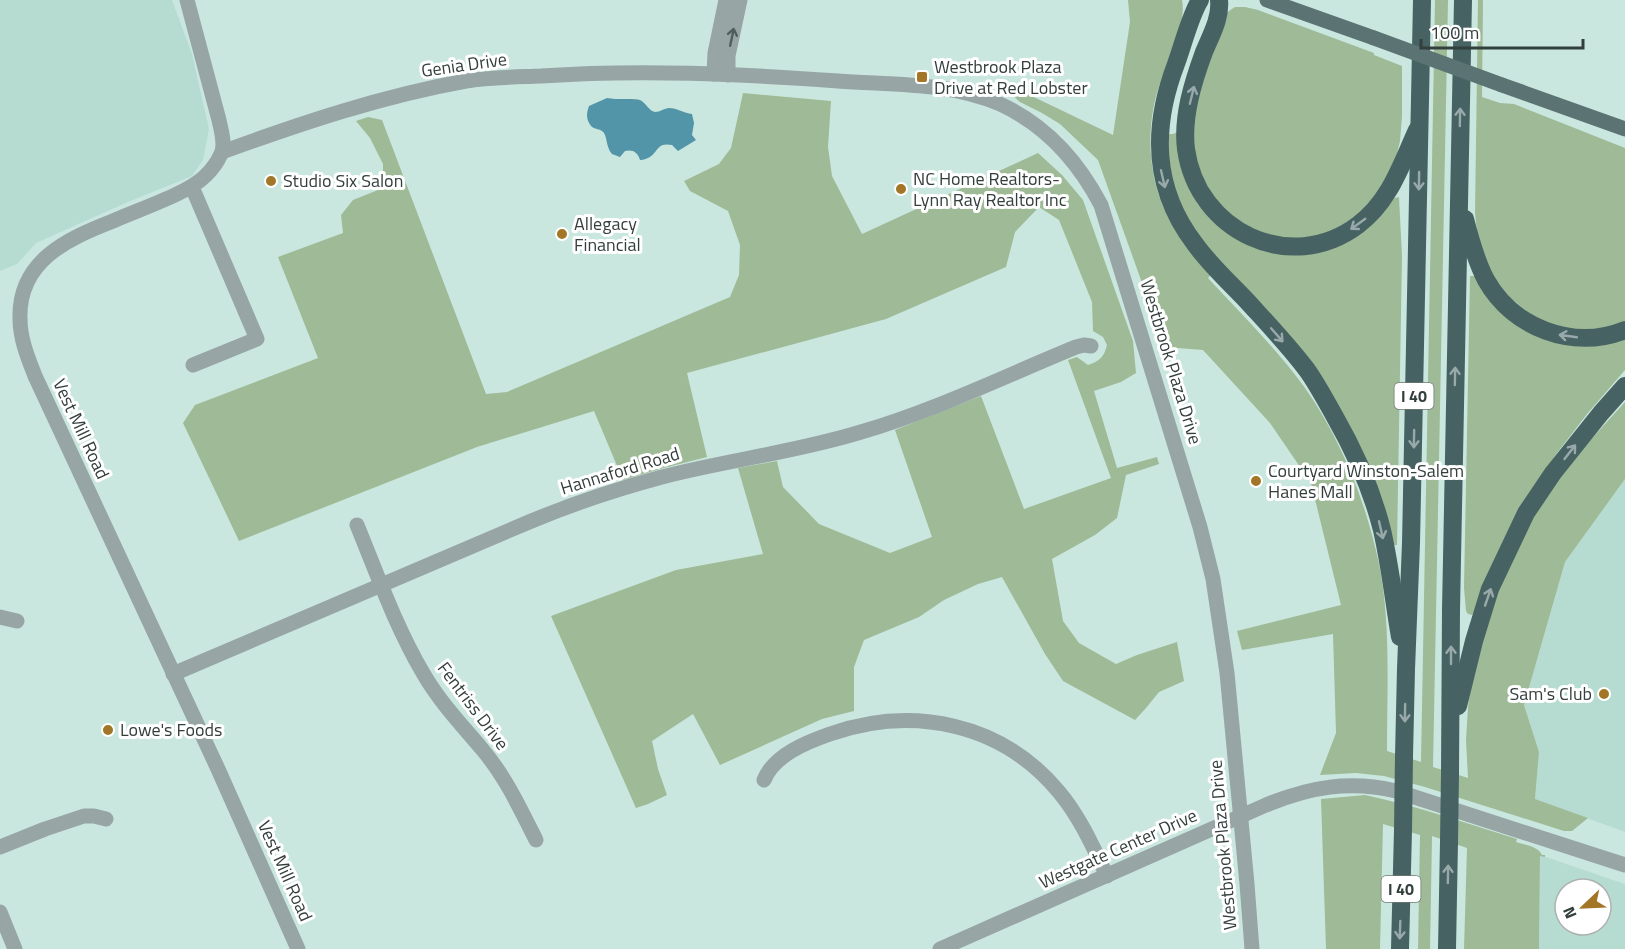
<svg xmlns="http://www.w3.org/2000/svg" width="1625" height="949" viewBox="0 0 1625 949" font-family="'Titillium Web',sans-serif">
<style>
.built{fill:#b6dcd2;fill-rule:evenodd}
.green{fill:#9fba96}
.water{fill:#5295a8}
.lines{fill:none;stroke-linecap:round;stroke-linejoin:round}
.minor{stroke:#98a5a5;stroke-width:15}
.major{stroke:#5c7374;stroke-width:15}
.highway{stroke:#466263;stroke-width:18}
.major-bridge{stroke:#5c7374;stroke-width:15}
.highway-bridge{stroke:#466263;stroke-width:18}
.oneway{stroke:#515e5c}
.oneway2{stroke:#99a9a9}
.poi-dot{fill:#a27527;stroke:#fff;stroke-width:2}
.labels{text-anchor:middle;stroke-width:6;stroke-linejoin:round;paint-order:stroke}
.shield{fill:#fff;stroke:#707976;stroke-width:1.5}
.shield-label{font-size:16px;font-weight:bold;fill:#333f3c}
.street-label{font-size:18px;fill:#333f3c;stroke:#fff}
.poi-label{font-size:18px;fill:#333f3c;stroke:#fff;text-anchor:start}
</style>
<rect width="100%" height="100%" fill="#c9e7df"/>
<g class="built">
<polygon points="0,0 172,0 192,54 209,129 203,160 192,176 128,202 36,243 17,264 0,271"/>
<polygon points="1625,479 1625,832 1535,799 1539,752 1524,705 1565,562"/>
<path d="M1540 855 1625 884V949H1539ZM1565 889H1601V925H1565Z"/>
</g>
<g class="green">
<path d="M1128 0H1182C1186 20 1174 42 1168 61 1163 75 1157 90 1154 105 1146 144 1151 189 1172 224 1183 243 1197 259 1211 275L1208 278C1241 314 1276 348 1305 388 1341 439 1366 502 1379 564 1391 623 1387 690 1387 751L1421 762 1435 0H1448L1433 767 1468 778 1466 740 1468 707 1472 678 1483 628 1519 540 1555 483 1585 446 1625 402V479L1565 562 1524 705 1539 752 1535 799 1588 818 1572 831H1564L1425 787 1384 776 1356 773 1320 775 1336 733 1333 634 1242 650 1237 631 1341 605 1311 483 1270 423 1203 350 1165 347 1098 160 1060 124 1042 113 1020 102 1010 93 1015 88 1113 135 1130 22Z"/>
<polygon points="1478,0 1483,0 1482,97 1500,103 1514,104 1625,148 1625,324 1584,332 1541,323 1497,287 1478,242 1475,213"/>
<polygon points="1235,7 1245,7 1258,10 1374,53 1374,55 1402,66 1402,116 1400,141 1394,166 1385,187 1360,215 1320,237 1275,239 1226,216 1194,163 1192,118 1223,17 1229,11"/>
<path d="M743 93 831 101 828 147 832 176 862 234 1038 153 1062 175 1083 200 1133 341 1136 373 1121 382 1094 391 1117 468 1157 457 1159 464 1126 475 1117 518 1095 535 1052 559 1063 621 1079 643 1116 664 1137 655 1177 642 1184 681 1159 692 1146 708 1135 720 1063 681 1045 654 1002 577 978 584 944 600 919 617 864 640 854 667V711L822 719 720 765 693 714 652 741 658 769 667 795 648 804 636 808 551 616 676 570 763 554 738 468 777 461 783 487 819 524 890 553 932 537 895 430 981 396 1024 509 1111 478 1068 360 1077 357 1088 365C1100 361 1104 357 1107 345L1103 337 1093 331 1092 302 1059 220 1039 207 1015 232 1006 267 886 319 687 373 707 457 660 469 623 480 594 411 477 447 239 541 183 423 195 405 318 358 278 257 343 233 341 215 353 200 383 188V164L370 138 356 121 368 117 382 120 486 394 507 392 730 297 739 275 740 245 728 211 690 191 684 181 719 164 731 148Z"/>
<polygon points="1177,132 1179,158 1185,180 1198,204 1213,219 1309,251 1394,198 1399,197 1402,256 1397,545 1390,545 1368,468 1190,225 1169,179 1169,134 1173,134"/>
<polygon points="1470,276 1477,276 1520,325 1625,335 1625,370 1587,414 1557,453 1533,488 1475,612 1472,615 1468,614 1466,611 1464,588"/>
<path d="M1365 795C1417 806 1466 823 1517 839L1516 842C1525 845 1538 846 1542 855H1545V857L1540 856 1539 949H1464L1467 848 1432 836 1430 949H1418L1420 835 1383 824 1380 949H1326L1321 799Z"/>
</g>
<path class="water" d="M607 98C616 100 635 98 640 100 646 103 649 111 655 112 660 112 665 108 669 108 677 108 684 113 692 114L694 123 692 135 696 140 678 151 672 145C653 141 660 158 640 160 638 152 632 149 625 151L620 157 612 154C605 146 608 135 602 131 599 129 595 129 592 127 586 120 586 114 589 106Z"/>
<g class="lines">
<g class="minor">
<path d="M187 0 219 120C221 130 225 142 222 152 222 153 218 159 218 160 208 177 194 186 177 194 156 204 134 212 113 221 67 239 18 261 20 319 20 339 28 358 35 376L218 769 298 949"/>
<polyline points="714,74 715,53 726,0"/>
<polyline points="728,75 728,56 740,0"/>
<path d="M222 152C302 123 382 96 466 81 490 77 517 77 541 76 640 69 739 74 838 81 892 85 950 82 1000 104 1046 125 1078 161 1101 205L1200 527 1213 579 1227 673 1247 884 1252 949"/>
<polyline points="192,187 257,339 193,365"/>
<path d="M357 525C377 574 396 627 423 673 439 701 461 724 482 749 505 776 520 808 536 840"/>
<polyline points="0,617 17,621"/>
<path d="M173 674 529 522C572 504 617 489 662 477 728 460 796 452 861 432 936 410 1005 376 1076 347L1084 345 1091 346"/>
<path d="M764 780C774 755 807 742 830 734 913 705 1002 723 1059 792 1080 817 1093 847 1107 876"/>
<polyline points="0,847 45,829 84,816 94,816 106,819"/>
<polyline points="0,912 15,949"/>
<path d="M940 949 1266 805C1310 787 1349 780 1396 791L1625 865"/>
</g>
<g class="major">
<polyline points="1267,0 1374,38"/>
<polyline points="1502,85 1625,129"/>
</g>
<g class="highway">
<path d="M1200 0C1190 16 1183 45 1176 64 1152 127 1152 188 1195 244 1210 265 1230 283 1247 301 1267 323 1289 346 1307 370 1317 384 1326 401 1335 417 1355 452 1372 490 1382 530 1390 565 1394 602 1400 637"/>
<path d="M1219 0C1221 18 1211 35 1204 52 1193 82 1182 117 1186 149 1197 231 1290 276 1358 225 1390 201 1401 165 1417 130"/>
<path d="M1465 219C1470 239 1476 261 1486 280 1513 328 1573 351 1625 330"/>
<polyline points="1458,706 1474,641 1490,589 1526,513 1553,473 1601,413 1625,386"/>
<polyline points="1404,756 1406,669 1411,543 1422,0"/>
<polyline points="1450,773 1451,610 1463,0"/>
<polyline points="1400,949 1403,830"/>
<polyline points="1447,949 1449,842"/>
</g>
<polyline class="major-bridge" points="1374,38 1502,85"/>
<g class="highway-bridge">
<polyline points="1403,830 1404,756"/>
<polyline points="1449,842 1450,773"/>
</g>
</g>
<defs><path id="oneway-shaft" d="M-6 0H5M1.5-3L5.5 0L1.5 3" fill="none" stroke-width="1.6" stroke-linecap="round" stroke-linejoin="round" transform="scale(1.5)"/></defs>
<use class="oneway" href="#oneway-shaft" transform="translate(732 37) rotate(-78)"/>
<g class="oneway2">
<use href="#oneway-shaft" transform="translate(1192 95) rotate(-76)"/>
<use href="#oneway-shaft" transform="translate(1460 117) rotate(-89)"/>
<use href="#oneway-shaft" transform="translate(1163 179) rotate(77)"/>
<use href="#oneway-shaft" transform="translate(1419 181) rotate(91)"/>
<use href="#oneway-shaft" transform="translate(1358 224) rotate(144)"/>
<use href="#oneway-shaft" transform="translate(1277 335) rotate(49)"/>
<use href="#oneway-shaft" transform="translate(1568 336) rotate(-172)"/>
<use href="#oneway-shaft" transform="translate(1455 376) rotate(-89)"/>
<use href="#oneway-shaft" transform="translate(1414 439) rotate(91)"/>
<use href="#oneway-shaft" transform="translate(1570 452) rotate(-52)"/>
<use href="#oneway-shaft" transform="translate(1381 530) rotate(77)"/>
<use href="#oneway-shaft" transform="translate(1488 597) rotate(-71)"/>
<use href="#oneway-shaft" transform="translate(1451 655) rotate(-90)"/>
<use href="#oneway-shaft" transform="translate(1405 713) rotate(91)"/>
<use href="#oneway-shaft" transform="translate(1448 874) rotate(-89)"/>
<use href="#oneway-shaft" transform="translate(1400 930) rotate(92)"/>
</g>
<g class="poi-dot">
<rect x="916" y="71" width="12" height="12" rx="3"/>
<circle cx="271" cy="181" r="6"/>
<circle cx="901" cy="189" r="6"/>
<circle cx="562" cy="234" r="6"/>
<circle cx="1256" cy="481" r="6"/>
<circle cx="1604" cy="694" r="6"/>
<circle cx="108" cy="730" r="6"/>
</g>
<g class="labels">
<g class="shield">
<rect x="1394.5" y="383" width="39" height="26" rx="4.5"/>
<rect x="1381.5" y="876" width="39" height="26" rx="4.5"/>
</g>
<g class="shield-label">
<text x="1414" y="402">I 40</text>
<text x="1401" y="895">I 40</text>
</g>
<g class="street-label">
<text transform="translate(464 65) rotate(-8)" y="6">Genia Drive</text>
<text transform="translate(1171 362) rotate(73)" y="6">Westbrook Plaza Drive</text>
<text transform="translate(81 429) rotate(65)" y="6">Vest Mill Road</text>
<text transform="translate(620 471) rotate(-17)" y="6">Hannaford Road</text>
<text transform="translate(473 706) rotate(53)" y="6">Fentriss Drive</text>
<text transform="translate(1223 845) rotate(-95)" y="6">Westbrook Plaza Drive</text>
<text transform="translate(1118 849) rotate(-24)" y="6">Westgate Center Drive</text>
<text transform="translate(285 871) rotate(66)" y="6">Vest Mill Road</text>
</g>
<g class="poi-label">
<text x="934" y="73">Westbrook Plaza<tspan x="934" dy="21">Drive at Red Lobster</tspan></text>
<text x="913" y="185">NC Home Realtors-<tspan x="913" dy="21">Lynn Ray Realtor Inc</tspan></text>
<text x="283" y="187">Studio Six Salon</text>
<text x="574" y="230">Allegacy<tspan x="574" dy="21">Financial</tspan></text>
<text x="1268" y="477">Courtyard Winston-Salem<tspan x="1268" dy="21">Hanes Mall</tspan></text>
<text x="1592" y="700" text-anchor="end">Sam's Club</text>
<text x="120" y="736">Lowe's Foods</text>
</g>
</g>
<g transform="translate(1583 907) rotate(247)"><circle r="28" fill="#ffffff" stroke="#adb2b1" stroke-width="1.5"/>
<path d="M0-4.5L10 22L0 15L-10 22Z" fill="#a27527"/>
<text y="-9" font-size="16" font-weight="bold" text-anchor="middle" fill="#333f3c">N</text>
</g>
<path d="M1421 39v9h162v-9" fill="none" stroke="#333f3c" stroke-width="3"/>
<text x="1430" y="39" font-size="18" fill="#333f3c" stroke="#ffffff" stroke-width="4.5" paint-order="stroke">100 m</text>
</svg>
